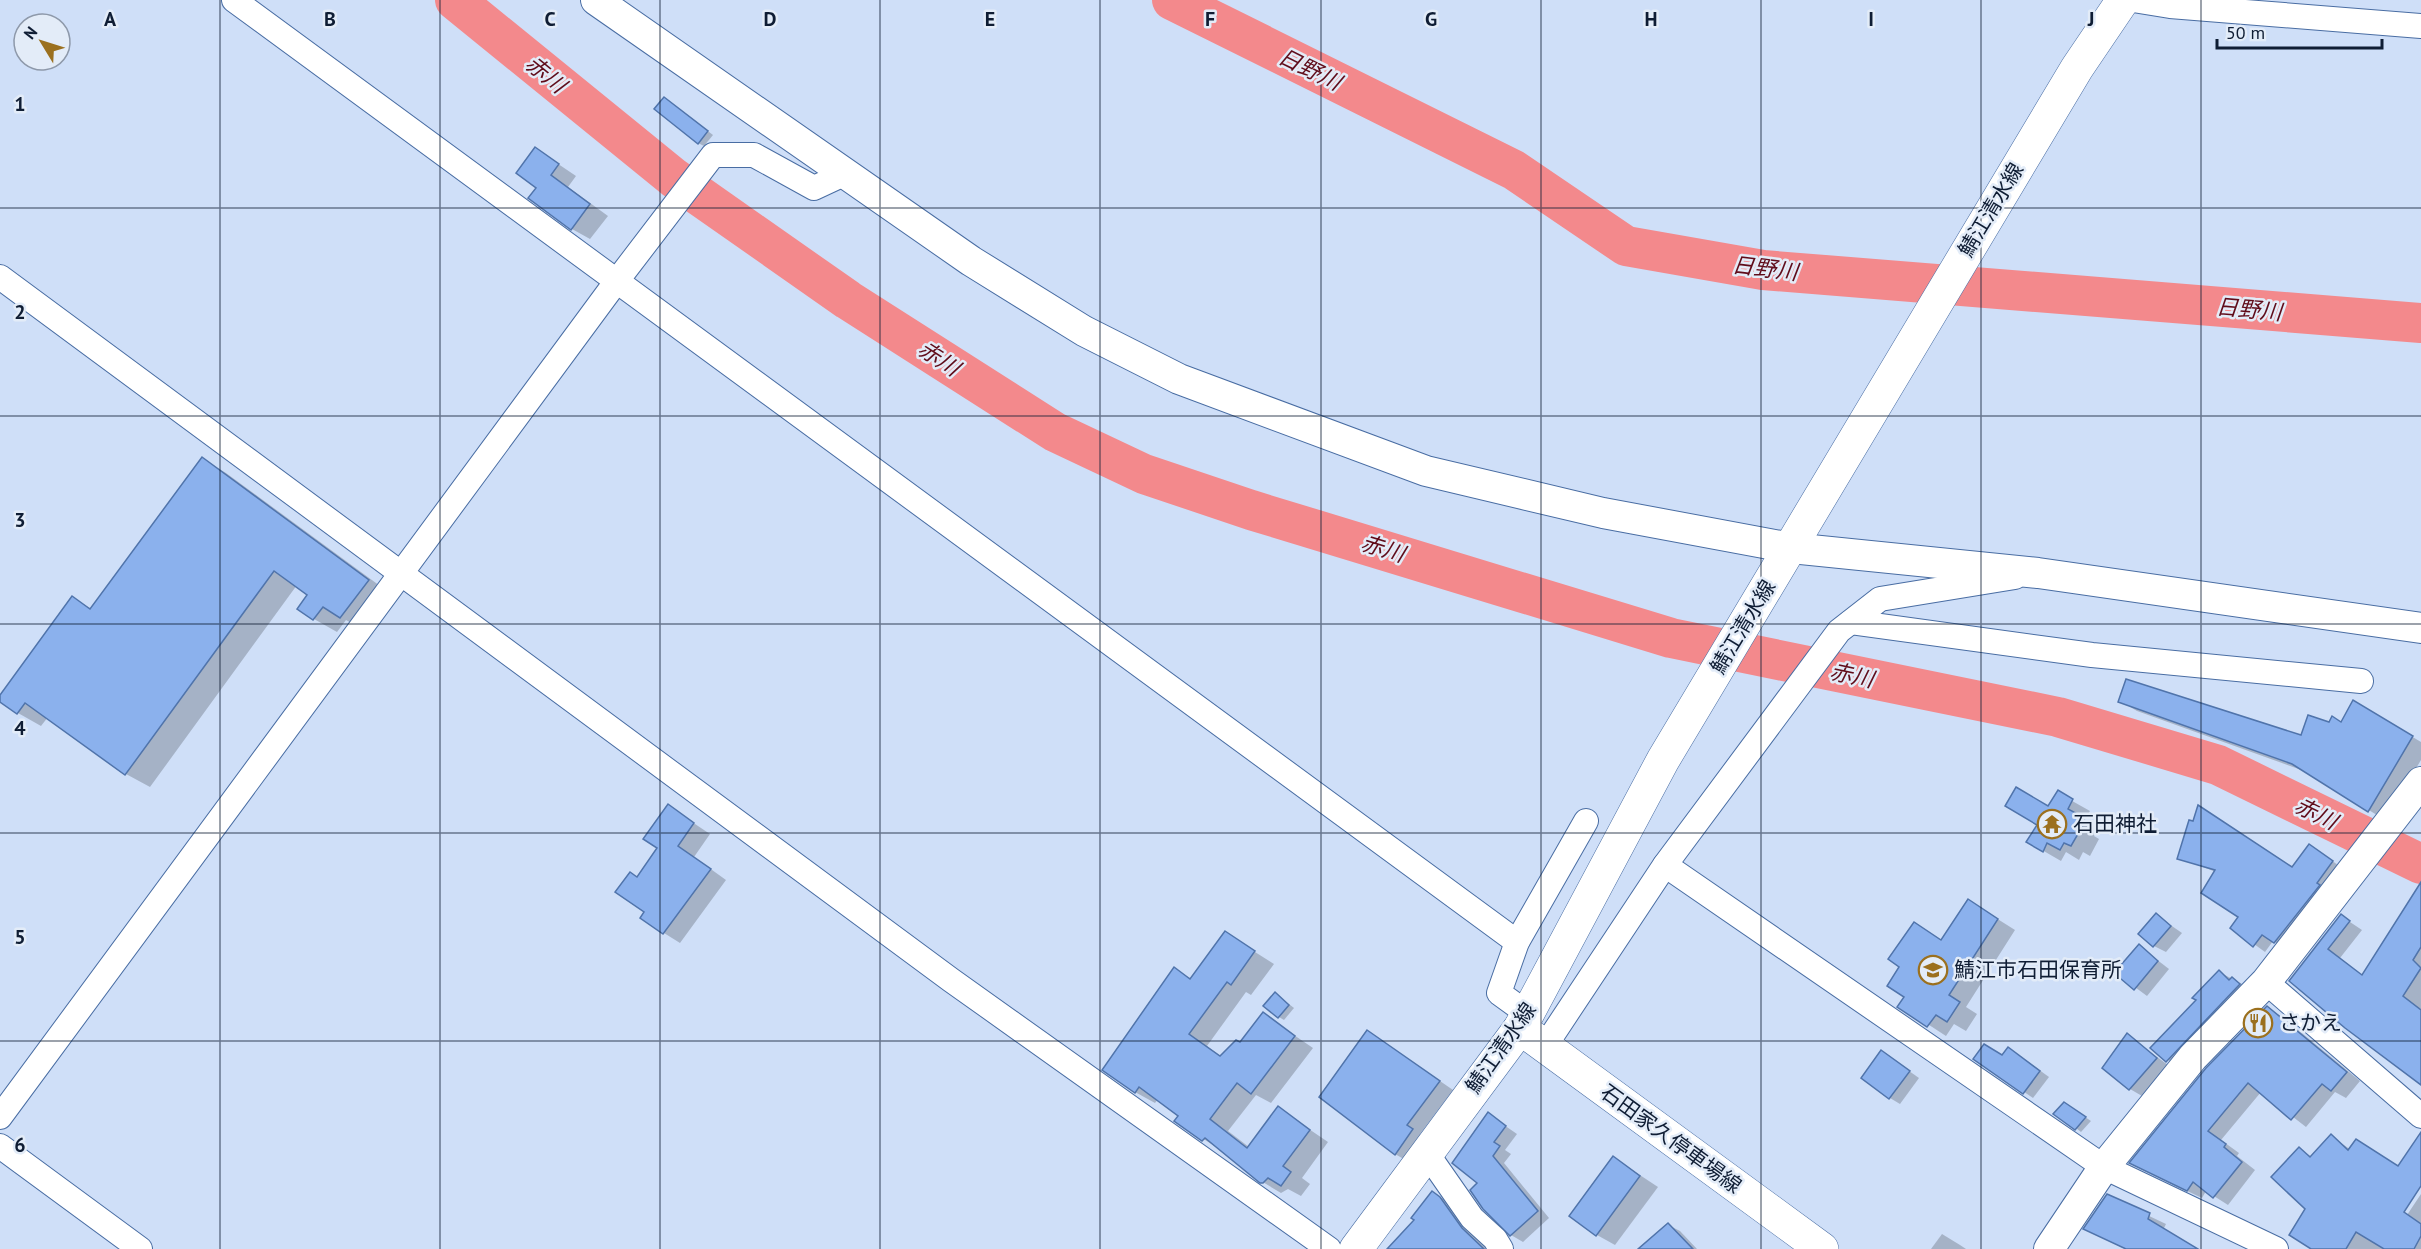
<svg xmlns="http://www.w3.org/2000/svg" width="2421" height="1249" viewBox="0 0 2421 1249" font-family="'PT Sans','Noto Sans JP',sans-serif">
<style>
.shadow{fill:#0003}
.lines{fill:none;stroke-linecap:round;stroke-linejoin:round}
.river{stroke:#f3898c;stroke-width:40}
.building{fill:#8bb1ed;stroke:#5074ab;stroke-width:1.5}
.minor-casing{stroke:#496da3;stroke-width:26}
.tertiary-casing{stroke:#496da3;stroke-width:32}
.secondary-casing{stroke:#496da3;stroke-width:34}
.minor{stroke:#fff;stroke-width:24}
.tertiary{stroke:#fff;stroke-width:30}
.secondary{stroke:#fff;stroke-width:33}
.grid{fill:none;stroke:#0f1d34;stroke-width:1.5;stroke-opacity:0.55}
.labels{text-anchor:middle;stroke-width:5;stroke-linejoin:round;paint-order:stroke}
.street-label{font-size:21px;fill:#0f1d34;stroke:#e3ecf8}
.poi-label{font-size:21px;fill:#0f1d34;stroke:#e3ecf8;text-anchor:start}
.water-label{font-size:22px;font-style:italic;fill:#600c1a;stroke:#e3ecf8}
.grid-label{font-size:20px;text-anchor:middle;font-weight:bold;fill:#0f1d34;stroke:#e3ecf8;stroke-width:5;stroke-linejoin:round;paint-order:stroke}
</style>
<rect width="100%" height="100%" fill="#cfdff8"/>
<g class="shadow">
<polygon points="670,102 713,135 704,146 698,143"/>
<polygon points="536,149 576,176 568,187 608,216 590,239 572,229 538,188"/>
<polygon points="202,459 226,473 391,594 365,631 346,620 337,632 314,619 309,595 297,585 150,787 126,774 48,717 41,726 18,713 0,697 72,598 92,609"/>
<polygon points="2120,701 2302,737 2342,724 2354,702 2421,742 2421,760 2385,820 2307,772 2137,711"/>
<polygon points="2058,793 2090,811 2085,820 2098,828 2094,836 2099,839 2090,856 2083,852 2079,860 2066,852 2061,861 2028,842"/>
<polygon points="668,806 710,834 694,857 726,880 680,943 664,933 646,912 638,878 659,848"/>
<polygon points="2320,852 2342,868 2285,948 2273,941 2265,952 2232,928 2240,917 2216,872 2179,858 2293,869"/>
<polygon points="2421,887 2421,1084 2291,981 2341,916 2362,930 2340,958 2363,976"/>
<polygon points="1969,901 2015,930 1966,1007 1977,1014 1966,1031 1954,1024 1946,1036 1900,1006 1906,997 1902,966 1914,924 1942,941"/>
<polygon points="2156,915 2182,933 2166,952 2154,946"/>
<polygon points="1225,933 1274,964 1251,995 1246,992 1207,1046 1222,1057 1240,1044 1263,1014 1313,1048 1271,1103 1256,1095 1228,1131 1249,1147 1278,1108 1328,1142 1302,1178 1310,1184 1301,1196 1288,1189 1281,1193 1261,1181 1222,1151 1176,1121 1180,1115 1158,1099 1155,1103 1135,1092 1174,969 1192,979"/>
<polygon points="2139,946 2169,969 2147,996 2116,973"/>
<polygon points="2219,972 2244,985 2179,1068 2152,1048 2198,1000"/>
<polygon points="1276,994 1294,1008 1284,1020 1279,1017"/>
<polygon points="2267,1008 2281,1016 2360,1081 2346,1098 2335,1092 2306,1127 2261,1092 2221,1140 2239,1153 2237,1156 2255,1170 2228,1205 2206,1191 2202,1198 2145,1171"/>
<polygon points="2127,1035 2168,1065 2142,1096 2130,1089"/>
<polygon points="1882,1052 1919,1078 1900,1104 1890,1098"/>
<polygon points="2017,1054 2049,1077 2033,1098 1976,1059"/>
<polygon points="1411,1061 1453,1090 1420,1134 1426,1138 1409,1162 1395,1154"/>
<polygon points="2070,1107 2091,1121 2081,1132 2076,1128"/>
<polygon points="1488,1114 1517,1134 1505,1150 1511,1154 1504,1163 1549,1218 1523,1242 1511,1235 1484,1208 1479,1183"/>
<polygon points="2331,1136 2351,1150 2397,1230 2421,1194 2421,1249 2315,1249 2299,1149 2312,1157"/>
<polygon points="1614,1158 1658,1187 1615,1245 1597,1235"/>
<polygon points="1432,1193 1444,1199 1487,1249 1393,1249 1416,1220"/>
<polygon points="2107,1196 2166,1224 2163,1230 2195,1249 2125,1249 2085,1229"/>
<polygon points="1668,1225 1680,1231 1697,1249 1649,1249"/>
<polygon points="1942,1234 1960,1245 1966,1249 1931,1249"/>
</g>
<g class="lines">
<g class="river">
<polyline points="455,0 674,178 848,300 1055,432 1144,474 1251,510 1671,638 2058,717 2218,765 2421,864"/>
<polyline points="1172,0 1514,170 1626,246 1763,270 2421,323"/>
</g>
</g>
<g class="building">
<polygon points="664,97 708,131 698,144 654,109"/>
<polygon points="535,147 559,164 551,175 590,204 571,230 528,198 536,188 516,173"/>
<polygon points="202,457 369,580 340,618 323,607 313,620 297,609 307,595 274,571 125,775 25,703 17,714 0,702 0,695 72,596 90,609"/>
<polygon points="2126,679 2301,735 2308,715 2329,722 2332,716 2341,722 2353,700 2413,736 2368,812 2292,764 2118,702"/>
<polygon points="2016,787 2048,806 2058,790 2073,799 2068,809 2081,816 2077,824 2082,827 2071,846 2064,843 2060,850 2047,843 2043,852 2026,842 2037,825 2005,806"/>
<polygon points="668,804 694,823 678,846 711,869 663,934 640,918 644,912 615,892 630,872 637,877 657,848 643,839"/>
<polygon points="2198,805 2292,867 2309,844 2333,861 2317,883 2320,885 2274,943 2262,935 2253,947 2230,928 2238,917 2201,893 2215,870 2177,859 2189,820 2193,821"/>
<polygon points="2421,882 2421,947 2413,960 2421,968 2403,996 2421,1010 2421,1085 2345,1028 2289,981 2341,914 2350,921 2328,949 2362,975"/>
<polygon points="1968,899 1998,919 1949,995 1960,1002 1947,1022 1936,1015 1927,1027 1897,1007 1904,997 1887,986 1899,967 1888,959 1914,922 1941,940"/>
<polygon points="2156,913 2171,926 2153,947 2138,934"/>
<polygon points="1225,931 1255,951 1231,985 1227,982 1189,1034 1220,1056 1236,1040 1240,1042 1263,1012 1295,1036 1251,1094 1237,1083 1210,1119 1247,1148 1278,1106 1310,1130 1283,1166 1291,1172 1281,1186 1268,1178 1263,1183 1260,1183 1205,1138 1202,1141 1174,1121 1178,1116 1139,1087 1135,1093 1102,1070 1174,967 1190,979"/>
<polygon points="2139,944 2158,961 2134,990 2114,973"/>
<polygon points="2219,970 2229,980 2232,977 2240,984 2166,1062 2150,1048 2196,1000 2192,998"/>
<polygon points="1275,992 1289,1005 1278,1018 1263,1006"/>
<polygon points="2267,1006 2347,1072 2331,1091 2322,1084 2291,1120 2248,1083 2208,1131 2226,1144 2224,1147 2242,1162 2213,1198 2193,1182 2187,1191 2129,1163 2206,1068"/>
<polygon points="1367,1030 1440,1081 1407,1125 1413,1129 1395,1155 1319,1097"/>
<polygon points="2127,1033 2157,1058 2129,1090 2102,1068"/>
<polygon points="1984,1044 2002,1055 2008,1047 2040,1071 2023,1094 1973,1059"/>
<polygon points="1881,1050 1910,1071 1889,1099 1861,1078"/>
<polygon points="2064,1102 2086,1117 2075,1130 2053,1114"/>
<polygon points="1488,1112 1506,1126 1494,1142 1500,1146 1493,1156 1538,1211 1510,1236 1483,1209 1470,1190 1477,1183 1452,1163"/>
<polygon points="2421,1132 2421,1186 2404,1212 2421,1224 2421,1236 2414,1249 2384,1249 2356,1232 2346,1249 2311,1249 2289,1235 2305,1209 2271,1177 2299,1147 2310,1157 2331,1134 2348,1150 2356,1139 2398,1166"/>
<polygon points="1613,1156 1640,1176 1596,1236 1569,1216"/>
<polygon points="1432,1191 1440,1197 1462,1228 1484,1249 1387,1249 1414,1220 1411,1218"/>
<polygon points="2107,1194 2150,1213 2148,1219 2198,1249 2126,1249 2083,1229"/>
<polygon points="1668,1223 1693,1249 1638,1249"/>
</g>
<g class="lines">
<g class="minor-casing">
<g id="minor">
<polyline points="234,0 1517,942"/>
<polyline points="2133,0 2170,6 2421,26"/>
<polyline points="0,277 951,980 1329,1249"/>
<polyline points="1851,622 2092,655 2361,681"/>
<polyline points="1665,865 2104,1167 2276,1249"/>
<polyline points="2266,982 2421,1116"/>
<polyline points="1528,1014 1499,993 1517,942 1586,821"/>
<polyline points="1545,1046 1665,865 1839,631 1880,599 2015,577"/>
<polyline points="0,1117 616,282 713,155 754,155 814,188 844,174"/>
<polyline points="0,1146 140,1249"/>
<polyline points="1426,1152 1472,1218 1495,1239 1501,1249"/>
</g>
</g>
<g class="tertiary-casing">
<g id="tertiary">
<polyline points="596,0 971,261 1084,331 1179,379 1426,471 1603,513 1791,548 2038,573 2421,628"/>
<polyline points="2049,1249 2104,1167 2193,1057 2266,982 2421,782"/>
</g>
</g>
<g class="secondary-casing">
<g id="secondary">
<polyline points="1520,1028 1822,1249"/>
<polyline points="1356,1249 1520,1028 1663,760 2077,68 2123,0"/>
</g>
</g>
<use href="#minor" class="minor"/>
<use href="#tertiary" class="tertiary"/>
<use href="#secondary" class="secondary"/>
</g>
<path class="grid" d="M220 0V1249M440 0V1249M660 0V1249M880 0V1249M1100 0V1249M1321 0V1249M1541 0V1249M1761 0V1249M1981 0V1249M2201 0V1249M0 208H2421M0 416H2421M0 624H2421M0 833H2421M0 1041H2421"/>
<defs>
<g id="temple-ring" transform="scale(1.5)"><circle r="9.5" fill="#e3ecf8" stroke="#9b701e" stroke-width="1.5"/><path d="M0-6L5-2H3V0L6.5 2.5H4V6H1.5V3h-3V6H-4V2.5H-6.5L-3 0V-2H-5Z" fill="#9b701e"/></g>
<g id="school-ring" transform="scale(1.5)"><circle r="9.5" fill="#e3ecf8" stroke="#9b701e" stroke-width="1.5"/><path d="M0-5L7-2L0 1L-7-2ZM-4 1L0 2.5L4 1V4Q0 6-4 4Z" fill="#9b701e"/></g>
<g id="restaurant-ring" transform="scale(1.5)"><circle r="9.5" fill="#e3ecf8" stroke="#9b701e" stroke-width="1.5"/><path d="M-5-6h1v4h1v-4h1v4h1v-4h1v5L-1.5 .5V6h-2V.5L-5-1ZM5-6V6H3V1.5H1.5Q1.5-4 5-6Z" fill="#9b701e"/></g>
</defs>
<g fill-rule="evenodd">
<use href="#temple-ring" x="2052" y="824"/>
<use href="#school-ring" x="1933" y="970"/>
<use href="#restaurant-ring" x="2258" y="1023"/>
</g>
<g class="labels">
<g class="street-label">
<text transform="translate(1991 210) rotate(-59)" y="7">鯖江清水線</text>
<text transform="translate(1743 627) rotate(-59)" y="7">鯖江清水線</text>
<text transform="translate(1501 1048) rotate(-55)" y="7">鯖江清水線</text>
<text transform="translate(1671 1139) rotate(36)" y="7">石田家久停車場線</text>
</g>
<g class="poi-label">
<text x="2073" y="831">石田神社</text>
<text x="1954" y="977">鯖江市石田保育所</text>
<text x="2279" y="1030">さかえ</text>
</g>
<g class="water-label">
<text transform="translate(1310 69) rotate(26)" y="8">日野川</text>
<text transform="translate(546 74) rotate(39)" y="8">赤川</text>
<text transform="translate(1765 268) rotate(7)" y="8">日野川</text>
<text transform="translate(2249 309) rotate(5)" y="8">日野川</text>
<text transform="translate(939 358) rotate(33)" y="8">赤川</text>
<text transform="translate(1383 548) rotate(17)" y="8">赤川</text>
<text transform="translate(1852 675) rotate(12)" y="8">赤川</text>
<text transform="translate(2316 813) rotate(26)" y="8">赤川</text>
</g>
</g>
<g class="grid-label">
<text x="110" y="26">A</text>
<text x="330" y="26">B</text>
<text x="550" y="26">C</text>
<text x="770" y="26">D</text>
<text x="990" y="26">E</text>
<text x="1210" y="26">F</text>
<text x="1431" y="26">G</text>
<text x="1651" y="26">H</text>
<text x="1871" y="26">I</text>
<text x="2091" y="26">J</text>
<text x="20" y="111">1</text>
<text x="20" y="319">2</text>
<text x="20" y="527">3</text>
<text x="20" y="735">4</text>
<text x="20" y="944">5</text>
<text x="20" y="1152">6</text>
</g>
<g transform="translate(42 42) rotate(308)"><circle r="28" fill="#e3ecf8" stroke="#8e99aa" stroke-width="1.5"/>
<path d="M0-4.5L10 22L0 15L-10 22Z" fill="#9b701e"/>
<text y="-9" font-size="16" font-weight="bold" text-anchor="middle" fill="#0f1d34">N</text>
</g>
<path d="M2217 39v9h165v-9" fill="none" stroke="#0f1d34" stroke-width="3"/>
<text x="2226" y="39" font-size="18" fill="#0f1d34" stroke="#e3ecf8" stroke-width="4.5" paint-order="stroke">50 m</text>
</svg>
